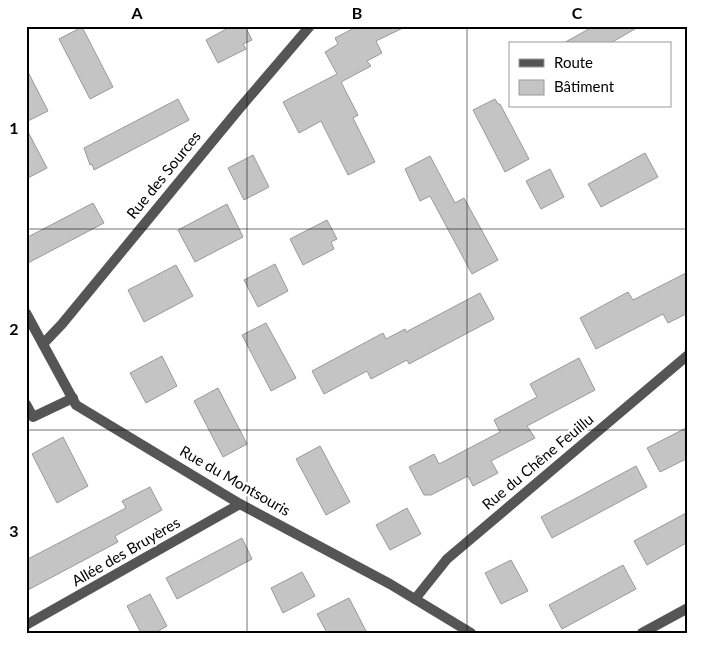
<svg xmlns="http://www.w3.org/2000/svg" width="714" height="659" viewBox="0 0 714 659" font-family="Lato,sans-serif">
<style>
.building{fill:#c4c4c4;stroke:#999}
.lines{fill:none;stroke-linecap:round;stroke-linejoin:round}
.lane{stroke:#555;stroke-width:10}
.street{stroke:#555;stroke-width:10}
.grid{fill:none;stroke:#000;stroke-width:1;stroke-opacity:0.55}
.labels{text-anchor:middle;stroke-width:5;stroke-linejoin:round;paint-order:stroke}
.street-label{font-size:15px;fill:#000;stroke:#fff}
.neatline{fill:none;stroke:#000;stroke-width:2}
.grid-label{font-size:16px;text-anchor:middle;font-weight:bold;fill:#000}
</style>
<rect width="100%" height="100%" fill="#fff"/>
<g class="building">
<polygon points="232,26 245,26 252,40 243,44 246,49 218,63 206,40"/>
<polygon points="358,26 407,26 376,41 382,53 367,61 371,66 341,82 358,115 353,118 375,162 348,175 321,121 299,133 283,102 337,74 325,52 338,44 335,38"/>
<polygon points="594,26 640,26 609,44 562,44"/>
<polygon points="82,27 113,87 90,99 59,39"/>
<polygon points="26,68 48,111 26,122"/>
<polygon points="178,99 189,120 94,170 92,164 90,165 84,148"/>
<polygon points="495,99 498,104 500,104 529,159 505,172 473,110"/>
<polygon points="26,128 47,168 26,179"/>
<polygon points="645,153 658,177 601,207 588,184"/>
<polygon points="253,155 269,187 244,200 228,168"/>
<polygon points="430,156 455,203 464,198 498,260 472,274 430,196 420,201 405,169"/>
<polygon points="550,169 564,197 541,209 526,181"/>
<polygon points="93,203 104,223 26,264 26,238"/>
<polygon points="227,204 243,237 195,262 178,230"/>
<polygon points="327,220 337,239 331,242 334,249 303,265 290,239"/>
<polygon points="275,264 288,291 258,307 244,280"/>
<polygon points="176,265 193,296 144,322 128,290"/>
<polygon points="688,272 688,313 668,323 663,314 596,349 580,318 628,292 633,300"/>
<polygon points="480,293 494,319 409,364 407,360 371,379 367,371 324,394 312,371 383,333 386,339 405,329 406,332"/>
<polygon points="266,323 296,378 271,391 242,335"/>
<polygon points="162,356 177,386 146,403 130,373"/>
<polygon points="579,358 595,390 527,426 535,438 491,461 498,473 473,486 468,476 431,495 424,495 409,467 434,454 439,464 500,432 494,420 537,397 530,384"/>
<polygon points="218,388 247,444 223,457 194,401"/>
<polygon points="688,427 688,458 660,472 647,448"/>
<polygon points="63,437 88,486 57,503 32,454"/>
<polygon points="320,446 350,502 326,515 296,459"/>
<polygon points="636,466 647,487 552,538 541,517"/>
<polygon points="150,487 162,510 115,536 118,542 26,591 26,560 126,508 122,501"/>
<polygon points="407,508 421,534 390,550 376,525"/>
<polygon points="688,512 688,542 647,565 634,541"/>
<polygon points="242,538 252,559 177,599 166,578"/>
<polygon points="511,560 528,591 501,604 485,573"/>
<polygon points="623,565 636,589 562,629 549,605"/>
<polygon points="302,572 315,596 283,613 271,588"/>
<polygon points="150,594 167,626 155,633 141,633 127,606"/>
<polygon points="349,598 367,633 327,633 317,614"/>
</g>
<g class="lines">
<polyline class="lane" points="26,404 33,417 73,398"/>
<g class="street">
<polyline points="26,313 76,405 240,504 390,584 471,633"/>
<polyline points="43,344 62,324 239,109 310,26"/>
<polyline points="415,599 447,559 688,355"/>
<polyline points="26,625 240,504"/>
<polyline points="642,633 688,608"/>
</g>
</g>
<path class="grid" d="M247 26V633M467 26V633M26 229H688M26 430H688"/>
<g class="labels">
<g class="street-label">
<text transform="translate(164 175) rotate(-51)" y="5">Rue des Sources</text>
<text transform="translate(538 462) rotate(-40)" y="5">Rue du Chêne Feuillu</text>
<text transform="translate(235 481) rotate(30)" y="5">Rue du Montsouris</text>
<text transform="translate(126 552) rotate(-30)" y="5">Allée des Bruyères</text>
</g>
</g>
<rect width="714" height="659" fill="none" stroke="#ffffff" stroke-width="55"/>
<rect x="509" y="42" width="162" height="65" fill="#ffffff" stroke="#999999"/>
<rect x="519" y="59" width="25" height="8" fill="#555555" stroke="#999999"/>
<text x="554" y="68" font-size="15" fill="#000000">Route</text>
<rect x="519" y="80" width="25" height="15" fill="#c4c4c4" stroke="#999999"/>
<text x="554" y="92" font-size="15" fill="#000000">Bâtiment</text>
<rect x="28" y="28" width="658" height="604" class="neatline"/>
<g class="grid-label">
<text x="137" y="19">A</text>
<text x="357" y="19">B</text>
<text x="577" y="19">C</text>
<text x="14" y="134">1</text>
<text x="14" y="335">2</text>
<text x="14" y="537">3</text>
</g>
</svg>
